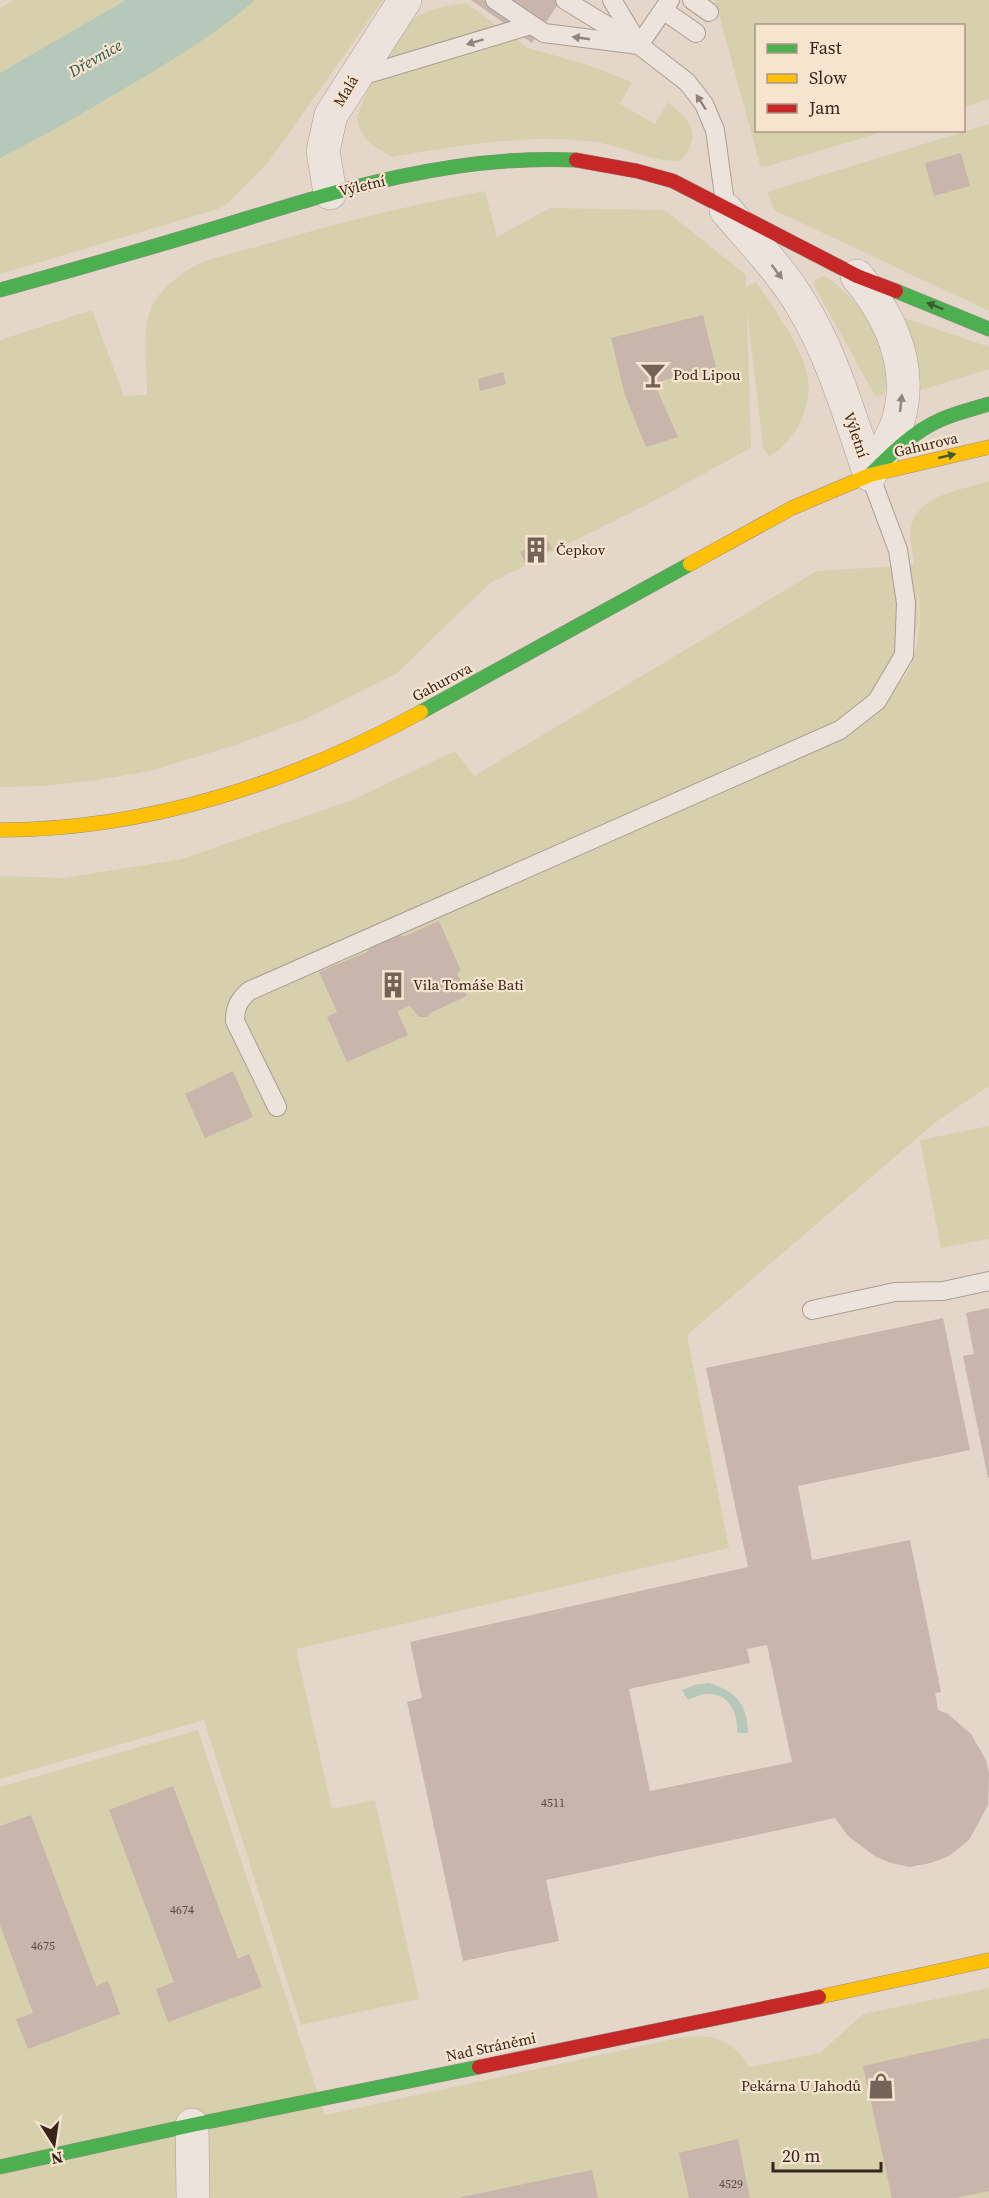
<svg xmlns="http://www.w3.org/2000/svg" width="989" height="2198" viewBox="0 0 989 2198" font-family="'Source Serif 4',serif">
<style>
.green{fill:#d7d0ac;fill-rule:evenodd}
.water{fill:#b6c8b9}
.building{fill:#c8b5ab;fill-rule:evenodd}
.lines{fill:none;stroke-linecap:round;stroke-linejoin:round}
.lane-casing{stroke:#a99d94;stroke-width:20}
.street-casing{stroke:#a99d94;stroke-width:34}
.fast-casing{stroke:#988c84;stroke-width:15}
.slow-casing{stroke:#988c84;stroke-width:15}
.jam-casing{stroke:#988c84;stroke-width:15}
.lane{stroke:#ece4dc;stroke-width:18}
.street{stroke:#ece4dc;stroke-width:33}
.fast{stroke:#4caf50;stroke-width:14}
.slow{stroke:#ffc107;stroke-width:14}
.jam{stroke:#c62828;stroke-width:14}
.oneway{fill:#92847c}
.oneway2{fill:#3f5c31}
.labels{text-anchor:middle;stroke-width:4.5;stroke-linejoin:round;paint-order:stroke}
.number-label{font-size:12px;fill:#5b4840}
.street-label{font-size:15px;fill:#37241c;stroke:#f6e4cf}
.poi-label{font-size:15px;fill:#37241c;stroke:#f6e4cf;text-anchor:start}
.water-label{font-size:16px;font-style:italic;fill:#2a574d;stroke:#f6e4cf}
</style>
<rect width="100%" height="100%" fill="#e4d7ca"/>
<g class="green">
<polygon points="13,0 383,0 268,163 228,203 218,209 0,274 0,8"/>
<polygon points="715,0 989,0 989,99 964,107 964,26 756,26 756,130 886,131 761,168"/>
<path d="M466 3 528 48 588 65 632 82 620 104 655 124 668 102C691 121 703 133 681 161 654 163 628 148 601 143 535 132 459 146 392 157 377 148 363 142 358 123 354 106 400 30 414 19 429 8 447 6 466 3Z"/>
<polygon points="989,124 989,311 774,210 767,192"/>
<path d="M485 191 497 237 550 208 665 210 746 275V287L756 282C772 305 805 351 808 379 812 410 794 441 769 457L763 447 747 311 751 448 652 502 490 583 396 674 305 719 236 745 150 771 97 780 45 786 0 787V340L92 310 124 396 147 395C148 365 138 323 158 296 167 285 180 274 193 267 210 257 243 251 263 245 336 223 410 205 485 191Z"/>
<path d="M825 276C863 302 894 346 885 393L876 397 874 394 817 291 814 285 815 280Z"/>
<polygon points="905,318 989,347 989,369 922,390 919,388 903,321"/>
<path d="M989 481V1086L937 1121 687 1335 729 1548 296 1649 332 1809 375 1800 419 1999 301 2025 204 1720 0 1779V876L64 878 182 859 355 799 455 751 474 776 817 571 914 565C913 553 909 538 911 527 918 494 963 490 989 481ZM917 584C923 615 920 657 901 683L909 658 918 623Z"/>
<polygon points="989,1126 989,1239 941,1248 920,1140"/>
<path d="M198 1730 325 2115 683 2037C715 2034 731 2039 750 2067L820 2053 863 2014 989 1988V2198H0V1787Z"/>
</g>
<g class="water">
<path d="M126 0H255C216 34 170 62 125 88 84 113 43 136 0 158V73Z"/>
<path d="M709 1683C736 1691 748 1705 748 1733H737C739 1701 717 1684 688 1700L682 1690 695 1685Z"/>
</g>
<g class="building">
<polygon points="471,0 561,0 532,43"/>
<polygon points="961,153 970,186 934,196 925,163"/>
<polygon points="703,315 716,367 654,383 678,437 646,447 625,395 611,338"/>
<polygon points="503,372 506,384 480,391 478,379"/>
<polygon points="546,538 552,549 525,563 520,552"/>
<polygon points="439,921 461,971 457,973 467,996 432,1012 427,1017 419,1017 410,1006 397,1011 408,1035 347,1062 327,1017 337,1012 319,972 367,952 373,944 392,935 405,936"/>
<polygon points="233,1071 253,1117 205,1138 185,1094"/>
<polygon points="989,1308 989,1478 988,1478 963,1356 974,1354 966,1313"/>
<path d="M943 1318 970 1450 798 1486 812 1560 910 1540 941 1692 935 1693 938 1710 948 1714 971 1734 986 1760 989 1774 988 1805 969 1840 949 1856 931 1863 909 1867 891 1863 876 1857 848 1836 835 1818 546 1880 559 1941 463 1961 407 1702 422 1698 410 1642 748 1567 706 1368ZM767 1645 792 1762 650 1791 629 1689 750 1663 747 1649Z"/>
<polygon points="173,1786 238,1959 249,1954 262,1987 168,2022 156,1989 174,1982 109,1810"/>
<polygon points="31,1815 96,1986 108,1981 120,2014 28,2049 16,2019 33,2013 0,1925 0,1826"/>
<polygon points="989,2038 989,2191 955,2198 892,2198 863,2066"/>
<polygon points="738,2139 750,2198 689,2198 679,2153"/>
<polygon points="592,2170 598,2198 461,2198 461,2197"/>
</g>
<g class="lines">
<g class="lane-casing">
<g id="lane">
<polyline points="495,0 544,33 639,45"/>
<polyline points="565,0 632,41"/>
<polyline points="612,0 639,45 687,82 704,104 715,130 726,210"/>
<polyline points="692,0 709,12"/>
<polyline points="663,10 696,33"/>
<polyline points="639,45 670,0"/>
<polyline points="358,77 531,25"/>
<path d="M277 1107 235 1021C235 1007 239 1000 249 991L840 730 877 701 904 655 906 603 898 550 870 475"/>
<polyline points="812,1310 895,1292 943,1291 989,1281"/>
</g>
</g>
<g class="street-casing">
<g id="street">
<polyline points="330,193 323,151 331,115 405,0"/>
<path d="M726 210C752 241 781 270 801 304 833 356 850 418 870 475"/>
<path d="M857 276C890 316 913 365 899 418 894 436 883 452 874 468"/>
<polyline points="192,2125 193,2198"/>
</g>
</g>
<g class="fast-casing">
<g id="fast">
<path d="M0 290C73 270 146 249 219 227 336 191 452 154 576 160"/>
<polyline points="896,291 989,329"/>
<path d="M871 474C892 453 913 432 940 420 956 413 973 409 989 404"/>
<polyline points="421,712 690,564"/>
<polyline points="0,2167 192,2125 479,2067"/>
</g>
</g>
<g class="slow-casing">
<g id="slow">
<polyline points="690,564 792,508 870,475 989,447"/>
<path d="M0 830C147 830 293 782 421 712"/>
<polyline points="819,1997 989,1960"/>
</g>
</g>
<g class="jam-casing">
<g id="jam">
<polyline points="576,160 637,171 673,181 857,276 896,291"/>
<polyline points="479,2067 819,1997"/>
</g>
</g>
<use href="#lane" class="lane"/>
<use href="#street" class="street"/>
<use href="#fast" class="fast"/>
<use href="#slow" class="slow"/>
<use href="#jam" class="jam"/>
</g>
<defs><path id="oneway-solid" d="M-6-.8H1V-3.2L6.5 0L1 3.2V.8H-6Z" transform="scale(1.5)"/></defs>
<g class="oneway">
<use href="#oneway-solid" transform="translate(581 38) rotate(-172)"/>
<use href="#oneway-solid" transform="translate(475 42) rotate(163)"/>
<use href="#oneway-solid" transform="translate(701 102) rotate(-123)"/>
<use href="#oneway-solid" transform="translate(777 272) rotate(53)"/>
<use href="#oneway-solid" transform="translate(901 403) rotate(-84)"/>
</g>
<g class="oneway2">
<use href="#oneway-solid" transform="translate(935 306) rotate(-158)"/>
<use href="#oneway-solid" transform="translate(947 456) rotate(-13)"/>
</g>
<defs>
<g id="bar-bare" transform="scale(2.07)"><path d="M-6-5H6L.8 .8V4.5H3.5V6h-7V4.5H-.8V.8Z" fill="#746359" stroke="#f6e4cf" stroke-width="2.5" paint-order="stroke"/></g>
<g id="building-bare" transform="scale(2.07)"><path d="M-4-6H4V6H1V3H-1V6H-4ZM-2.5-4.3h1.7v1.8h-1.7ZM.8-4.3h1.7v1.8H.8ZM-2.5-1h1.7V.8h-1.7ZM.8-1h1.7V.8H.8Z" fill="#746359" stroke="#f6e4cf" stroke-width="2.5" paint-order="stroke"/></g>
<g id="shop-bare" transform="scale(2.07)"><path d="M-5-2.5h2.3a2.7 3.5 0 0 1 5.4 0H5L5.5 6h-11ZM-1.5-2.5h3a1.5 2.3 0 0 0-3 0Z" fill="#746359" stroke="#f6e4cf" stroke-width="2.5" paint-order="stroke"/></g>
</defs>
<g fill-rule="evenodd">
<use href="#bar-bare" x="653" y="375"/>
<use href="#building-bare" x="536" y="550"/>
<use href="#building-bare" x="393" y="985"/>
<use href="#shop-bare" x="881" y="2086"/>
</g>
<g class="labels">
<g class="number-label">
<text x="553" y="1807">4511</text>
<text x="182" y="1914">4674</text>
<text x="43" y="1950">4675</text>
<text x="731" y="2188">4529</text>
</g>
<g class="street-label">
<text transform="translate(346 91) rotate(-59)" y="5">Malá</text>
<text transform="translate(362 186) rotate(-13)" y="5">Výletní</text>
<text transform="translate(856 435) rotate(71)" y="5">Výletní</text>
<text transform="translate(926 445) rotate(-13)" y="5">Gahurova</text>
<text transform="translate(442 682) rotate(-28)" y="5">Gahurova</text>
<text transform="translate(491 2047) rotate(-12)" y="5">Nad Stráněmi</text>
</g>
<g class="poi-label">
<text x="673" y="380">Pod Lipou</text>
<text x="556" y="555">Čepkov</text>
<text x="413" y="990">Vila Tomáše Bati</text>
<text x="861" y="2091" text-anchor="end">Pekárna U Jahodů</text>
</g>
<g class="water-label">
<text transform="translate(95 58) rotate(-30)" y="6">Dřevnice</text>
</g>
</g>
<rect x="755" y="24" width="210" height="108" fill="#f6e4cf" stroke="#aa9787" stroke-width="1.5"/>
<rect x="767" y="44" width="30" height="9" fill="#4caf50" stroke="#aa9787" stroke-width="1.5"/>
<text x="809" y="54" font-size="18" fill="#37241c">Fast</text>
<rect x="767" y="74" width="30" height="9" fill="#ffc107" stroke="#aa9787" stroke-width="1.5"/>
<text x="809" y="84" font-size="18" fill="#37241c">Slow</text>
<rect x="767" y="104" width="30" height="9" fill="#c62828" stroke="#aa9787" stroke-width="1.5"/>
<text x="809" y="114" font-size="18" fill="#37241c">Jam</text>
<g transform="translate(54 2144) rotate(168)" stroke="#f6e4cf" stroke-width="4.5" paint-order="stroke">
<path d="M0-4.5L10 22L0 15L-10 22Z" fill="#37241c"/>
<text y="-9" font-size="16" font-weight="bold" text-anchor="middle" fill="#37241c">N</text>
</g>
<path d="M773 2162v9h108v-9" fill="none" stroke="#37241c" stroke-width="3"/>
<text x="782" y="2162" font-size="18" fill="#37241c" stroke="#f6e4cf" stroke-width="4.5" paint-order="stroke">20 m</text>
</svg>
